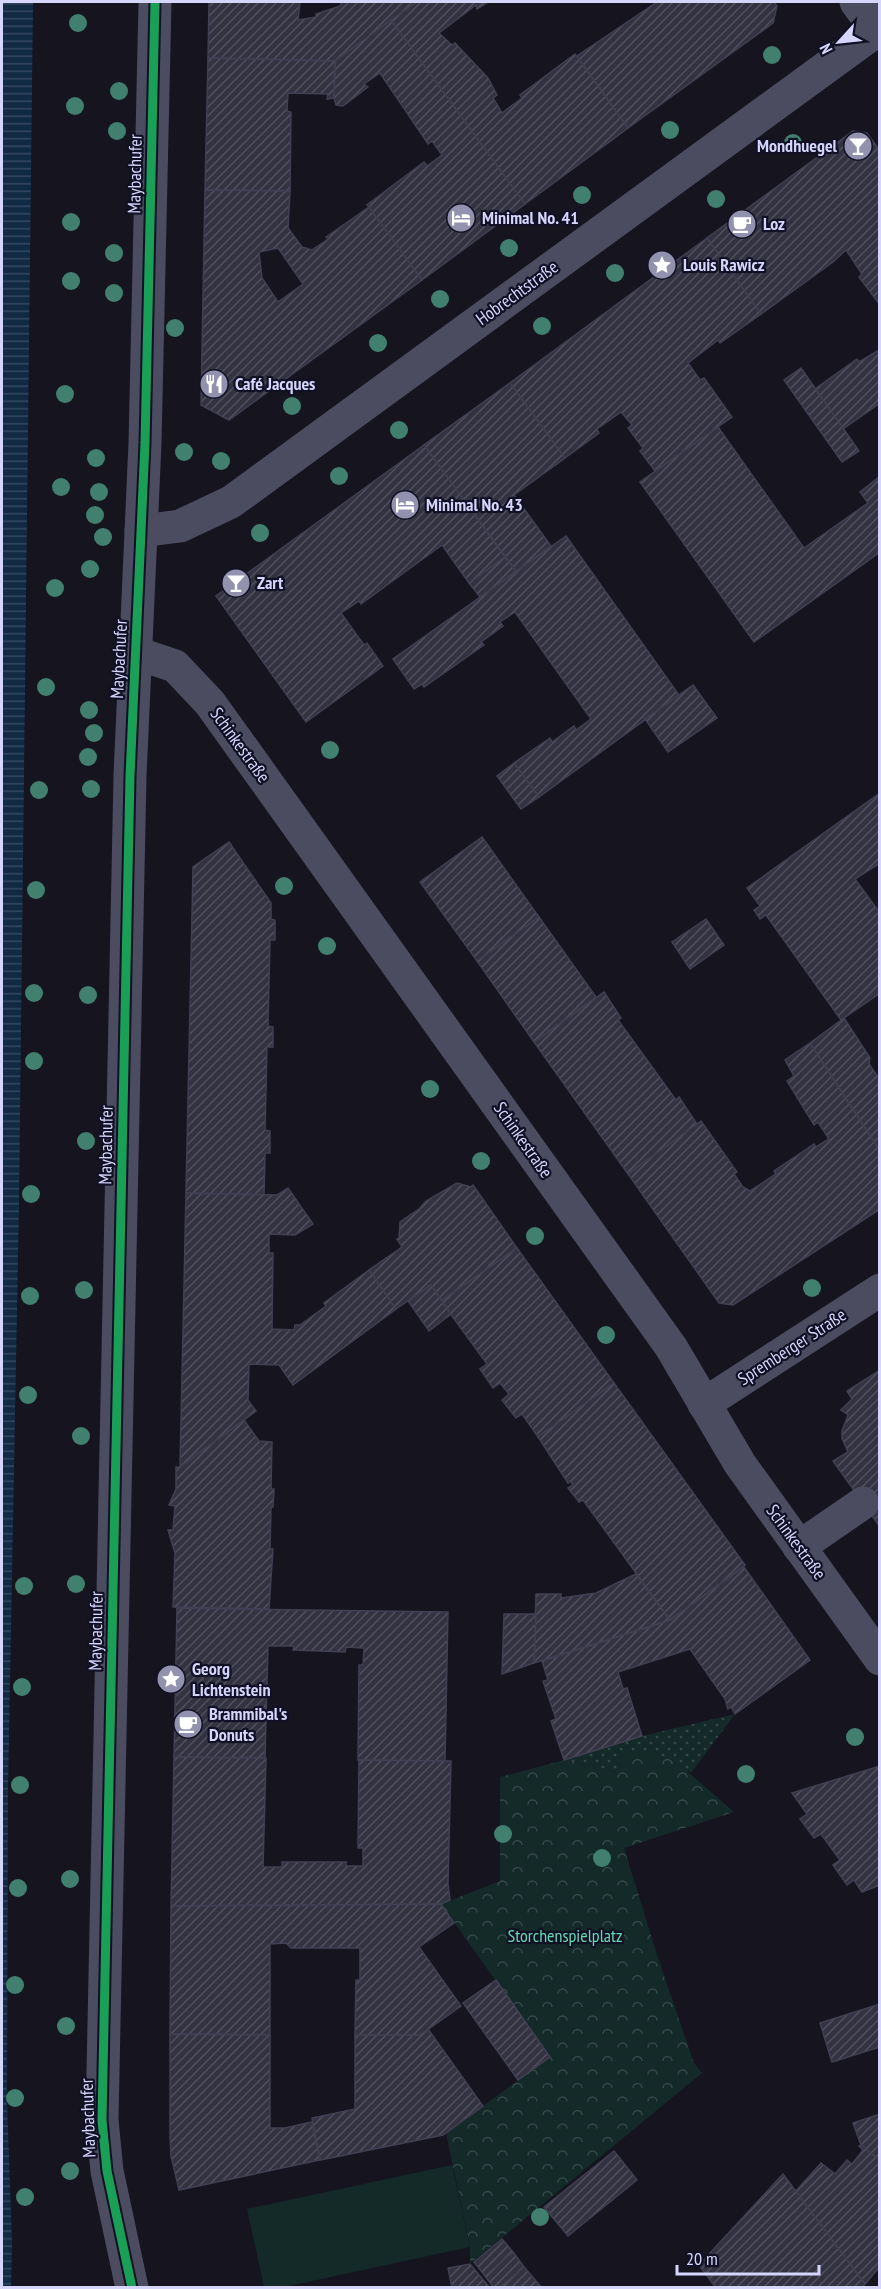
<svg xmlns="http://www.w3.org/2000/svg" width="881" height="2289" viewBox="0 0 881 2289" font-family="'PT Sans Narrow',sans-serif">
<style>
.grass{fill:url(#grass-dots)}
.forest{fill:url(#forest-crowns)}
.pitch{fill:#132a29}
.water{fill:url(#water-rules)}
.building{fill:url(#building-hatch);stroke:#413f53;stroke-width:1.5;fill-rule:evenodd}
.lines{fill:none;stroke-linecap:round;stroke-linejoin:round}
.minor{stroke:#4b4c60;stroke-width:33}
.cycleway-casing{stroke:#111024;stroke-width:13}
.cycleway{stroke:#1a9f57;stroke-width:9}
.tree{fill:#41806e}
.labels{text-anchor:middle;stroke-width:4.5;stroke-linejoin:round;paint-order:stroke}
.poi-label{font-size:18px;font-weight:bold;fill:#d6d6fd;stroke:#111024;text-anchor:start}
.street-label{font-size:18px;fill:#d6d6fd;stroke:#111024}
.park-label{font-size:18px;fill:#65d9af;stroke:#111024}
</style>
<defs>
<pattern id="grass-dots" width="8" height="8" patternUnits="userSpaceOnUse" patternTransform="scale(1.5)"><rect width="8" height="8" fill="#132a29"/><path d="M2 2h.1M6 6h.1" fill="none" stroke="#354849" stroke-width="1.8" stroke-linecap="round"/></pattern>
<pattern id="forest-crowns" width="20" height="18" patternUnits="userSpaceOnUse" patternTransform="scale(1.5)"><rect width="20" height="18" fill="#132a29"/><path d="M2 6a3 3 0 1 1 6 0M12 15a3 3 0 1 1 6 0" fill="none" stroke="#354849"/></pattern>
<pattern id="water-rules" width="6" height="5" patternUnits="userSpaceOnUse" patternTransform="scale(1.5)"><rect width="6" height="5" fill="#112a44"/><path d="M0 2.5h6" fill="none" stroke="#334860"/></pattern>
<pattern id="building-hatch" width="6" height="6" patternUnits="userSpaceOnUse" patternTransform="scale(1.5)"><rect width="6" height="6" fill="#333241"/><path d="M-1 1l2-2M0 6l6-6M5 7l2-2" fill="none" stroke="#504f5d"/></pattern>
</defs>
<rect width="100%" height="100%" fill="#15141f"/>
<polygon class="grass" points="735,1714 691,1773 666,1757 657,1756 616,1772 564,1760 642,1736"/>
<polygon class="forest" points="634,1750 666,1757 680,1765 734,1812 624,1848 658,1958 694,2063 702,2073 470,2264 470,2247 446,2133 550,2057 441,1904 500,1881 500,1777 564,1760 616,1772 621,1757"/>
<polygon class="pitch" points="452,2165 470,2247 284,2287 264,2287 247,2209"/>
<polygon class="water" points="2,2 33,2 19,1204 8,1788 7,2101 12,2242 11,2288 2,2287"/>
<g class="building">
<polygon points="209,2 300,2 298,20 316,17 316,14 340,6 342,2 417,2 335,61 208,58"/>
<polygon points="417,2 488,2 477,9 476,5 439,33 452,45 455,43 488,78 497,95 493,98 502,113 522,98 520,95 575,54 628,128 525,204 391,20"/>
<polygon points="657,2 774,2 777,6 773,23 628,128 577,56"/>
<polygon points="391,20 525,204 422,280 367,205 424,162 427,166 442,155 432,141 428,144 380,73 364,84 368,87 343,106 336,105 334,98 335,61"/>
<polygon points="208,58 335,61 334,98 327,99 328,94 288,93 287,111 291,112 290,191 205,190"/>
<polygon points="853,131 867,133 880,151 880,305 859,277 862,274 846,250 833,262 761,314 707,238"/>
<path d="M205 190 290 191 288 228 302 247 312 250 328 239 326 237 369 207 422 280 229 420 201 405ZM278 248 303 284 278 302 262 278 259 252Z"/>
<polygon points="707,238 761,314 720,343 718,340 688,363 700,380 704,378 732,417 655,471 640,451 643,448 628,428 632,425 621,412 597,429 599,433 565,458 510,383"/>
<polygon points="879,350 880,403 843,429 815,389 857,359 859,362"/>
<polygon points="801,368 859,451 842,462 784,380"/>
<polygon points="510,383 565,458 514,495 551,546 516,571 424,445"/>
<polygon points="718,427 804,548 868,503 860,492 878,478 880,479 880,552 754,642 640,482"/>
<polygon points="424,445 505,557 469,583 442,545 361,604 359,601 341,613 364,645 367,643 383,666 306,722 216,596"/>
<polygon points="566,536 679,695 539,797 514,763 550,738 552,742 574,726 576,730 591,719 515,612 500,622 503,626 481,642 484,645 424,687 422,684 414,689 393,659"/>
<polygon points="505,557 516,571 480,597 469,583"/>
<polygon points="693,685 717,718 668,752 645,719"/>
<polygon points="514,763 539,797 521,809 497,776"/>
<polygon points="880,793 880,863 855,879 880,913 880,993 841,1020 766,915 760,919 754,910 760,906 747,888"/>
<polygon points="482,837 539,917 477,961 420,882"/>
<polygon points="229,842 271,903 271,919 275,920 275,940 270,940 268,1026 273,1027 273,1047 267,1047 265,1130 270,1131 270,1153 265,1153 264,1195 186,1193 193,867"/>
<polygon points="539,917 596,997 534,1042 477,961"/>
<polygon points="706,919 724,945 690,969 672,942"/>
<polygon points="604,992 621,1018 618,1020 676,1100 679,1097 697,1124 628,1174 534,1042"/>
<polygon points="844,1018 870,1058 869,1064 878,1077 880,1076 880,1151 810,1043"/>
<polygon points="810,1043 880,1151 880,1209 733,1305 719,1303 628,1174 701,1121 737,1172 734,1174 743,1187 750,1191 776,1174 774,1171 814,1144 816,1147 829,1139 818,1122 814,1125 787,1081 794,1076 785,1060"/>
<polygon points="457,1183 471,1187 473,1185 517,1248 441,1301 431,1285 396,1309 369,1270 402,1247 397,1239 399,1238 400,1222 419,1209 426,1201"/>
<polygon points="288,1188 313,1224 295,1235 269,1234 269,1253 273,1253 272,1329 294,1330 295,1325 300,1325 326,1306 324,1303 369,1270 396,1309 293,1385 279,1365 249,1364 248,1400 256,1411 180,1467 186,1193 277,1195"/>
<polygon points="517,1248 614,1383 538,1437 522,1414 516,1418 502,1400 509,1394 500,1383 493,1388 480,1369 487,1364 441,1301"/>
<polygon points="431,1285 451,1314 429,1331 408,1301"/>
<polygon points="880,1370 880,1527 833,1461 848,1452 842,1438 842,1431 848,1415 841,1410 852,1399 847,1391"/>
<polygon points="614,1383 745,1565 670,1620 583,1500 579,1502 568,1488 573,1485 570,1481 568,1483 538,1437"/>
<polygon points="244,1420 259,1441 272,1442 271,1489 274,1489 273,1507 271,1507 270,1549 273,1549 269,1609 173,1607 175,1553 168,1530 173,1530 175,1506 169,1505 176,1489 176,1467 180,1467"/>
<polygon points="744,1567 810,1660 735,1714 731,1707 728,1709 725,1699 690,1649 618,1672 623,1689 627,1688 642,1736 564,1760 551,1721 556,1719 543,1681 548,1680 542,1661 670,1620"/>
<polygon points="636,1574 670,1620 534,1663 536,1594 561,1594 561,1598 596,1593"/>
<polygon points="177,1608 448,1612 445,1761 358,1760 359,1665 363,1665 364,1648 346,1647 345,1652 293,1650 294,1646 268,1646 265,1758 174,1757"/>
<polygon points="504,1614 536,1614 534,1663 502,1674"/>
<polygon points="174,1757 266,1758 263,1867 282,1867 282,1862 346,1862 346,1866 363,1866 363,1848 358,1848 359,1760 451,1761 448,1884 450,1900 441,1904 171,1906"/>
<polygon points="880,1766 880,1885 862,1892 854,1880 847,1885 833,1865 840,1860 821,1834 814,1838 800,1819 807,1814 792,1793"/>
<polygon points="441,1904 454,1923 419,1947 461,2006 420,2035 355,2035 356,1980 360,1980 360,1948 291,1948 286,1943 270,1944 270,2035 170,2034 171,1906"/>
<polygon points="496,1980 550,2057 518,2080 463,2003"/>
<polygon points="880,2004 880,2047 832,2062 820,2023"/>
<polygon points="428,2029 483,2106 443,2135 320,2160 312,2118 355,2109 355,2035 420,2035"/>
<polygon points="170,2034 270,2035 270,2128 285,2128 312,2122 320,2160 179,2190 171,2156 170,2137"/>
<polygon points="880,2114 880,2161 861,2145 853,2123"/>
<polygon points="861,2145 880,2161 880,2270 877,2270 865,2284 795,2192 821,2163 835,2174 847,2160 852,2164 863,2150 859,2146"/>
<polygon points="614,2151 637,2180 568,2236 544,2207"/>
<polygon points="783,2174 865,2284 861,2288 716,2288 699,2265"/>
<polygon points="502,2239 513,2252 485,2276 474,2262"/>
<polygon points="513,2252 524,2267 499,2288 494,2288 485,2276"/>
<polygon points="470,2264 490,2288 452,2288 448,2268"/>
<polygon points="524,2267 542,2288 499,2288"/>
</g>
<g class="lines">
<g class="minor">
<polyline points="856,2 880,34"/>
<polyline points="141,531 180,526 231,502 880,28"/>
<polyline points="136,653 175,666 210,703 671,1347 740,1464 880,1659"/>
<polyline points="704,1404 880,1290"/>
<polyline points="799,1547 863,1503"/>
<polyline points="132,2288 107,2171 102,2120 130,776 145,443 155,2"/>
</g>
<g class="cycleway-casing">
<polyline id="cycleway" points="132,2288 107,2171 102,2120 130,776 145,443 155,2"/>
</g>
<use href="#cycleway" class="cycleway"/>
</g>
<g class="tree">
<circle cx="78" cy="23" r="9"/>
<circle cx="772" cy="55" r="9"/>
<circle cx="119" cy="91" r="9"/>
<circle cx="75" cy="106" r="9"/>
<circle cx="670" cy="130" r="9"/>
<circle cx="117" cy="131" r="9"/>
<circle cx="793" cy="143" r="9"/>
<circle cx="582" cy="195" r="9"/>
<circle cx="716" cy="199" r="9"/>
<circle cx="71" cy="222" r="9"/>
<circle cx="509" cy="248" r="9"/>
<circle cx="114" cy="253" r="9"/>
<circle cx="615" cy="273" r="9"/>
<circle cx="71" cy="281" r="9"/>
<circle cx="114" cy="293" r="9"/>
<circle cx="440" cy="299" r="9"/>
<circle cx="542" cy="326" r="9"/>
<circle cx="175" cy="328" r="9"/>
<circle cx="378" cy="343" r="9"/>
<circle cx="65" cy="394" r="9"/>
<circle cx="292" cy="406" r="9"/>
<circle cx="399" cy="430" r="9"/>
<circle cx="184" cy="452" r="9"/>
<circle cx="96" cy="458" r="9"/>
<circle cx="221" cy="461" r="9"/>
<circle cx="339" cy="476" r="9"/>
<circle cx="61" cy="487" r="9"/>
<circle cx="99" cy="492" r="9"/>
<circle cx="95" cy="515" r="9"/>
<circle cx="260" cy="533" r="9"/>
<circle cx="103" cy="537" r="9"/>
<circle cx="90" cy="569" r="9"/>
<circle cx="55" cy="588" r="9"/>
<circle cx="46" cy="687" r="9"/>
<circle cx="89" cy="710" r="9"/>
<circle cx="94" cy="733" r="9"/>
<circle cx="330" cy="750" r="9"/>
<circle cx="88" cy="757" r="9"/>
<circle cx="91" cy="789" r="9"/>
<circle cx="39" cy="790" r="9"/>
<circle cx="284" cy="886" r="9"/>
<circle cx="36" cy="890" r="9"/>
<circle cx="327" cy="946" r="9"/>
<circle cx="34" cy="993" r="9"/>
<circle cx="88" cy="995" r="9"/>
<circle cx="34" cy="1061" r="9"/>
<circle cx="430" cy="1089" r="9"/>
<circle cx="86" cy="1141" r="9"/>
<circle cx="481" cy="1161" r="9"/>
<circle cx="31" cy="1194" r="9"/>
<circle cx="535" cy="1236" r="9"/>
<circle cx="812" cy="1288" r="9"/>
<circle cx="84" cy="1290" r="9"/>
<circle cx="30" cy="1296" r="9"/>
<circle cx="606" cy="1335" r="9"/>
<circle cx="28" cy="1395" r="9"/>
<circle cx="81" cy="1436" r="9"/>
<circle cx="76" cy="1584" r="9"/>
<circle cx="24" cy="1586" r="9"/>
<circle cx="22" cy="1687" r="9"/>
<circle cx="855" cy="1737" r="9"/>
<circle cx="746" cy="1774" r="9"/>
<circle cx="20" cy="1785" r="9"/>
<circle cx="503" cy="1834" r="9"/>
<circle cx="602" cy="1858" r="9"/>
<circle cx="70" cy="1879" r="9"/>
<circle cx="18" cy="1888" r="9"/>
<circle cx="15" cy="1985" r="9"/>
<circle cx="66" cy="2026" r="9"/>
<circle cx="15" cy="2098" r="9"/>
<circle cx="70" cy="2171" r="9"/>
<circle cx="25" cy="2197" r="9"/>
<circle cx="540" cy="2217" r="9"/>
</g>
<defs>
<g id="bar-disc" transform="scale(1.5)"><circle r="9.5" fill="#9292af" stroke="#111024"/><path d="M-6-5H6L.8 .8V4.5H3.5V6h-7V4.5H-.8V.8Z" fill="#fff"/></g>
<g id="hotel-disc" transform="scale(1.5)"><circle r="9.5" fill="#9292af" stroke="#111024"/><path d="M-6-4.5h1.5V1H6V5H4.5V3h-9V5H-6ZM-4 0a1.8 1.8 0 1 1 3.6 0ZM.5 0V-2.5h3Q6-2.5 6 0Z" fill="#fff"/></g>
<g id="cafe-disc" transform="scale(1.5)"><circle r="9.5" fill="#9292af" stroke="#111024"/><path d="M-5.5-4.5H6V0H3Q3 3.5 0 3.5H-2.5Q-5.5 3.5-5.5 0ZM3-3.2v2h1.7v-2ZM-6 4.5H4V6H-6Z" fill="#fff"/></g>
<g id="sight-disc" transform="scale(1.5)"><circle r="9.5" fill="#9292af" stroke="#111024"/><path d="M0-6L1.8-2.2L6-1.7L2.9 1.2L3.7 5.4L0 3.3L-3.7 5.4L-2.9 1.2L-6-1.7L-1.8-2.2Z" fill="#fff"/></g>
<g id="restaurant-disc" transform="scale(1.5)"><circle r="9.5" fill="#9292af" stroke="#111024"/><path d="M-5-6h1v4h1v-4h1v4h1v-4h1v5L-1.5 .5V6h-2V.5L-5-1ZM5-6V6H3V1.5H1.5Q1.5-4 5-6Z" fill="#fff"/></g>
</defs>
<g fill-rule="evenodd">
<use href="#bar-disc" x="858" y="146"/>
<use href="#hotel-disc" x="461" y="218"/>
<use href="#cafe-disc" x="742" y="224"/>
<use href="#sight-disc" x="662" y="265"/>
<use href="#restaurant-disc" x="214" y="384"/>
<use href="#hotel-disc" x="405" y="505"/>
<use href="#bar-disc" x="236" y="583"/>
<use href="#sight-disc" x="171" y="1679"/>
<use href="#cafe-disc" x="188" y="1724"/>
</g>
<g class="labels">
<g class="poi-label">
<text x="837" y="152" text-anchor="end">Mondhuegel</text>
<text x="482" y="224">Minimal No. 41</text>
<text x="763" y="230">Loz</text>
<text x="683" y="271">Louis Rawicz</text>
<text x="235" y="390">Café Jacques</text>
<text x="426" y="511">Minimal No. 43</text>
<text x="257" y="589">Zart</text>
<text x="192" y="1675">Georg<tspan x="192" dy="21">Lichtenstein</tspan></text>
<text x="209" y="1720">Brammibal's<tspan x="209" dy="21">Donuts</tspan></text>
</g>
<g class="street-label">
<text transform="translate(135 174) rotate(-89)" y="6">Maybachufer</text>
<text transform="translate(517 293) rotate(-36)" y="6">Hobrechtstraße</text>
<text transform="translate(119 659) rotate(-87)" y="6">Maybachufer</text>
<text transform="translate(240 745) rotate(54)" y="6">Schinkestraße</text>
<text transform="translate(523 1140) rotate(55)" y="6">Schinkestraße</text>
<text transform="translate(106 1145) rotate(-89)" y="6">Maybachufer</text>
<text transform="translate(792 1347) rotate(-33)" y="6">Spremberger Straße</text>
<text transform="translate(796 1542) rotate(54)" y="6">Schinkestraße</text>
<text transform="translate(96 1631) rotate(-89)" y="6">Maybachufer</text>
<text transform="translate(88 2118) rotate(-92)" y="6">Maybachufer</text>
</g>
<g class="park-label">
<text x="565" y="1942">Storchenspielplatz</text>
</g>
</g>
<rect width="881" height="2289" fill="none" stroke="#d6d6fd" stroke-width="6"/>
<g transform="translate(839 42) rotate(243)" stroke="#111024" stroke-width="4.5" paint-order="stroke">
<path d="M0-4.5L10 22L0 15L-10 22Z" fill="#d6d6fd"/>
<text y="-9" font-size="16" font-weight="bold" text-anchor="middle" fill="#d6d6fd">N</text>
</g>
<path d="M677 2265v9h142v-9" fill="none" stroke="#d6d6fd" stroke-width="3"/>
<text x="686" y="2265" font-size="18" fill="#d6d6fd" stroke="#111024" stroke-width="4.5" paint-order="stroke">20 m</text>
</svg>
